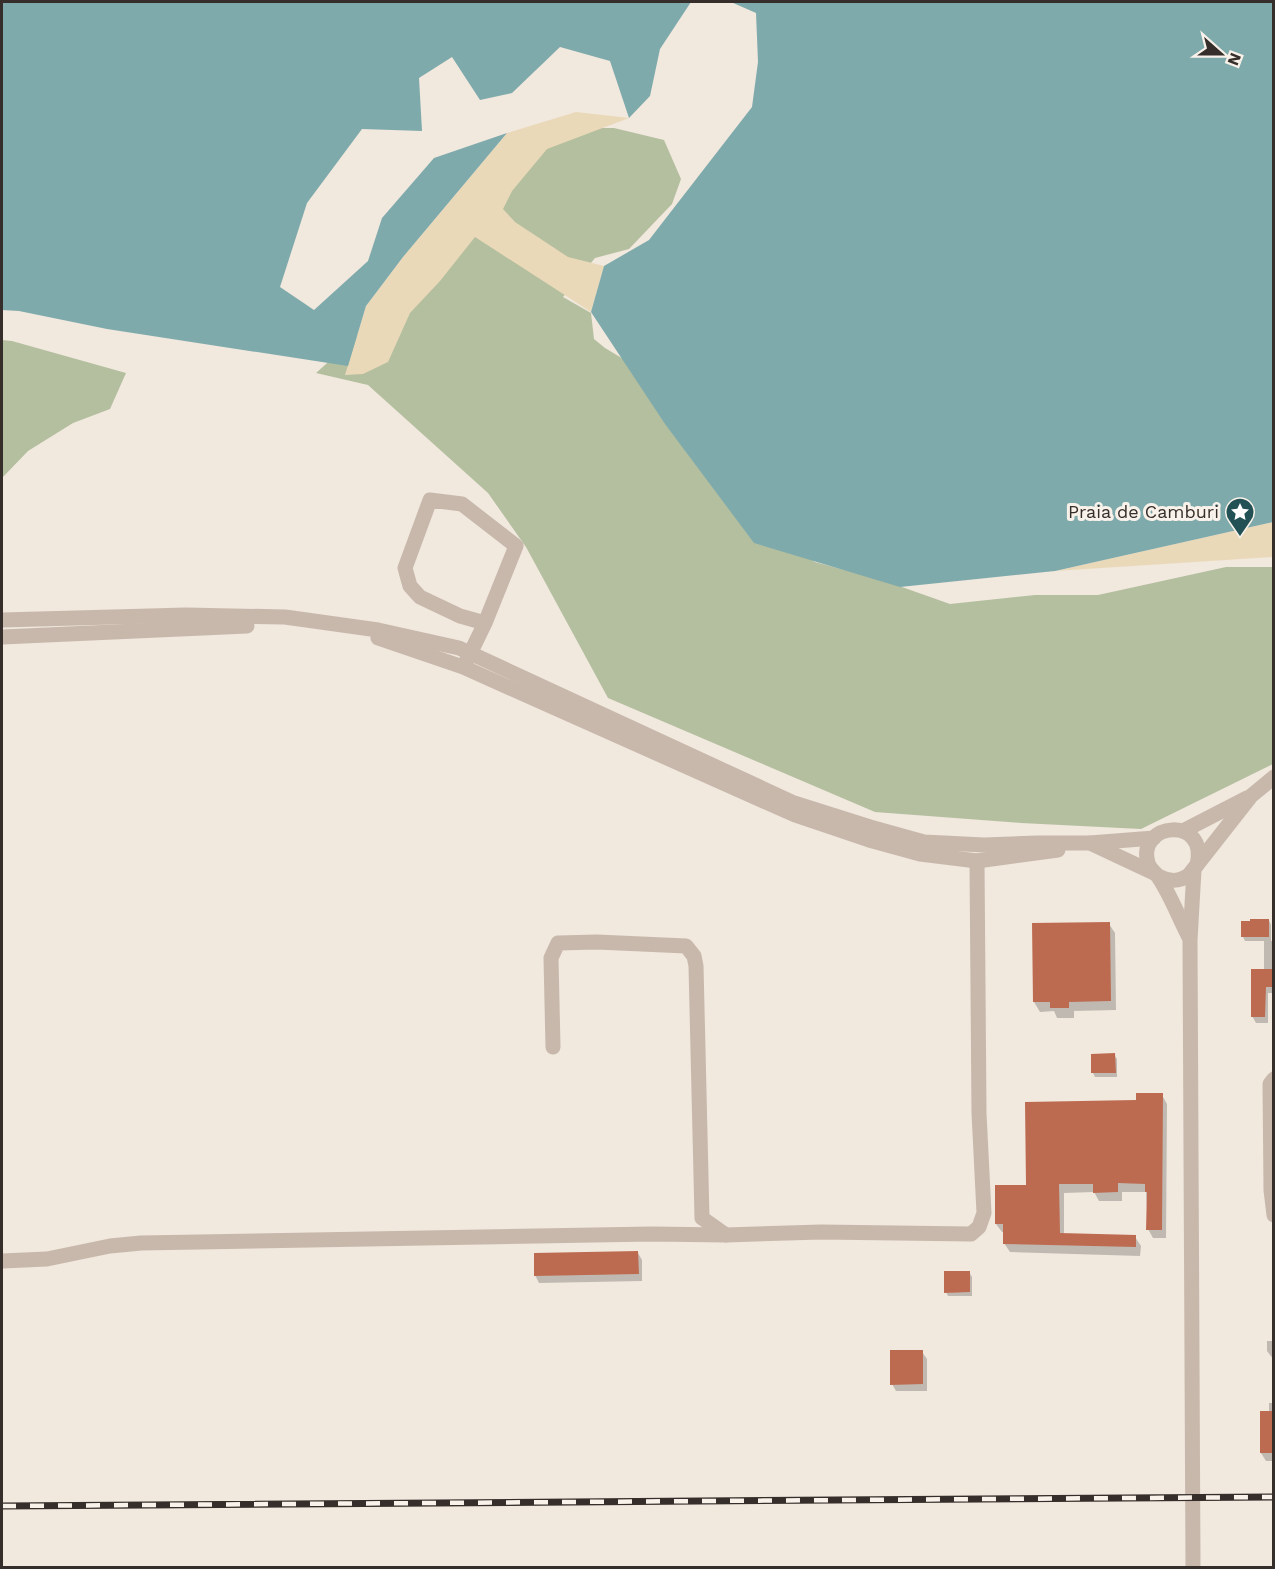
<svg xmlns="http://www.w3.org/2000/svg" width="1275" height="1569" viewBox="0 0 1275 1569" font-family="'Work Sans',sans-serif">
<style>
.green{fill:#b4bf9f}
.sand{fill:#ead9b8}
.water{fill:#7faaac}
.shadow{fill:#0003}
.building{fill:#bd6b50}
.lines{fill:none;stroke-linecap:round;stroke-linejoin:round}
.minor{stroke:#c8b8ab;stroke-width:15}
.rail-casing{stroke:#362e2a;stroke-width:7}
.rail{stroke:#f9f2ea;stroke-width:4.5;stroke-dasharray:14;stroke-linecap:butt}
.labels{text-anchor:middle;stroke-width:6;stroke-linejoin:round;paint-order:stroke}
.poi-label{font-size:18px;fill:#362e2a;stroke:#f9f2ea;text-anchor:end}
</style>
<rect width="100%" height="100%" fill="#f1e8de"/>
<g class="green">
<polygon points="547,128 614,128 664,140 681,179 672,204 629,249 595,258 563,297 591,313 594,339 605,348 635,366 763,531 815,562 885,581 950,604 1035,595 1098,595 1226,567 1273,567 1273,764 1141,829 1021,823 875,812 608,698 526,547 488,493 368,385 316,373 383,313"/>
<polygon points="2,340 12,341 126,373 110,409 73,423 28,451 2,478"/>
</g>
<g class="sand">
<polygon points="576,112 629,118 547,149 512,191 503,209 515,222 568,257 604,266 591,312 475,237 440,281 410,313 388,362 363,374 345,375 366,306 403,257 507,133"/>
<polygon points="1273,522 1273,557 1055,571"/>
</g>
<g class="water">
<polygon points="2,2 691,2 660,49 650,96 629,118 610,61 560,47 512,93 480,100 452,57 419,78 422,131 362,129 307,203 280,287 314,310 368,261 382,218 434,158 507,133 403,257 366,306 348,366 107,329 19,311 2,310"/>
<polygon points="731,2 1273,2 1273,522 1055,571 900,587 754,543 665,424 591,312 604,266 649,240 752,107 758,62 756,13"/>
</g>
<g class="shadow">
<polygon points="1269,920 1271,925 1271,941 1274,941 1274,993 1268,993 1268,1023 1256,1023 1252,1016 1264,971 1264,941 1245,941 1243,937"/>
<polygon points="1109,924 1115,933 1116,1010 1074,1011 1074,1018 1057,1018 1054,1011 1040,1012 1034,1002"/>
<polygon points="1114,1055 1117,1059 1117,1077 1095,1077 1093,1073"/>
<polygon points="1162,1095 1167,1104 1166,1238 1153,1238 1148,1229 1146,1192 1122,1192 1122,1201 1099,1201 1094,1192 1064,1193 1064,1235 1135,1237 1141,1246 1140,1256 1010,1252 1004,1243 1005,1232 1002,1232 996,1224 1027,1186 1138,1102"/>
<polygon points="638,1253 642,1260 642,1281 539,1283 535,1275"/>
<polygon points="969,1272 972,1277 972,1296 948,1296 946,1292"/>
<polygon points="1267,1341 1274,1341 1274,1360 1267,1351"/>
<polygon points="922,1352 927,1359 927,1391 896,1391 892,1384"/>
<polygon points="1269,1403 1274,1403 1274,1461 1266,1461 1261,1453 1269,1412"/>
</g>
<g class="building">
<polygon points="1250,919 1269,919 1269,937 1241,937 1241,921 1250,921"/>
<polygon points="1110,922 1111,1001 1069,1002 1069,1008 1050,1008 1050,1002 1033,1002 1032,923"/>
<polygon points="1251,969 1274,969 1274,987 1266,987 1265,1017 1251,1017"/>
<polygon points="1115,1053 1116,1073 1091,1073 1091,1054"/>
<polygon points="1136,1093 1163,1093 1162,1230 1146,1230 1147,1192 1145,1192 1145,1184 1118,1183 1118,1192 1093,1193 1093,1184 1059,1184 1060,1233 1136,1235 1136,1247 1003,1244 1003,1224 995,1224 995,1185 1026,1185 1025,1102 1136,1100"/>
<polygon points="638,1251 639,1274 534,1276 534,1253"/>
<polygon points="944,1271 970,1271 970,1292 944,1293"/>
<polygon points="890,1350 923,1350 923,1384 890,1385"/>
<rect x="1260" y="1411" width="14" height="42"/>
</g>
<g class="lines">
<g class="minor">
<polyline points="2,620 186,615 285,617 378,630 459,648 794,803 870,827 924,842 984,845 1038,843 1090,843 1156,874"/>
<polyline points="2,637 247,626"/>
<polyline points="378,638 463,667 795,815 869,840 920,854 977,861 1058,850"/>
<polyline points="466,662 485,623 516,546 462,504 430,500 405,568 410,586 420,597 460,616 485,623"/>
<polyline points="1183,831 1247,798"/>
<polyline points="1090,843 1154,838"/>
<path d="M1158 876C1170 882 1179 882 1189 875L1251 796 1274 777"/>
<path d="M1189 937C1179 918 1171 896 1159 878 1156 873 1150 869 1148 863 1136 822 1209 815 1197 865"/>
<polyline points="553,1047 551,958 558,943 597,942 686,946 694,956 696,966 702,1218 726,1235 821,1232 971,1234 979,1227 984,1213 979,1113 977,861"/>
<polyline points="1274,1079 1270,1084 1271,1190 1274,1215"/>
<polyline points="2,1261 47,1259 110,1246 141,1243 652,1234 726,1235"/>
<polyline points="1193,1568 1190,940 1194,870"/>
</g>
<g class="rail-casing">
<polyline id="rail" points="2,1506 1274,1497"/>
</g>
<use href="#rail" class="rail"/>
</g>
<defs>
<g id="sight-pin" transform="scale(1.5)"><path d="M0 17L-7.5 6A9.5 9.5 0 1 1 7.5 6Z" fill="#225155" stroke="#f9f2ea"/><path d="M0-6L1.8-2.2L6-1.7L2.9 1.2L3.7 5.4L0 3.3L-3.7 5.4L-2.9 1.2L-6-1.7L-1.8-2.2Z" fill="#fff"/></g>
</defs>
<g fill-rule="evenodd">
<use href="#sight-pin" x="1240" y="512"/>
</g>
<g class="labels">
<g class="poi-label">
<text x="1219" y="518">Praia de Camburi</text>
</g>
</g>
<rect width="1275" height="1569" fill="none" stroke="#362e2a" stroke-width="6"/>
<g transform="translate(1221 54) rotate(111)" stroke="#f9f2ea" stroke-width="4.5" paint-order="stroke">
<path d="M0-4.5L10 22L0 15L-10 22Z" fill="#362e2a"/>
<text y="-9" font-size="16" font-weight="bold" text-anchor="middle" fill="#362e2a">N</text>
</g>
</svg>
